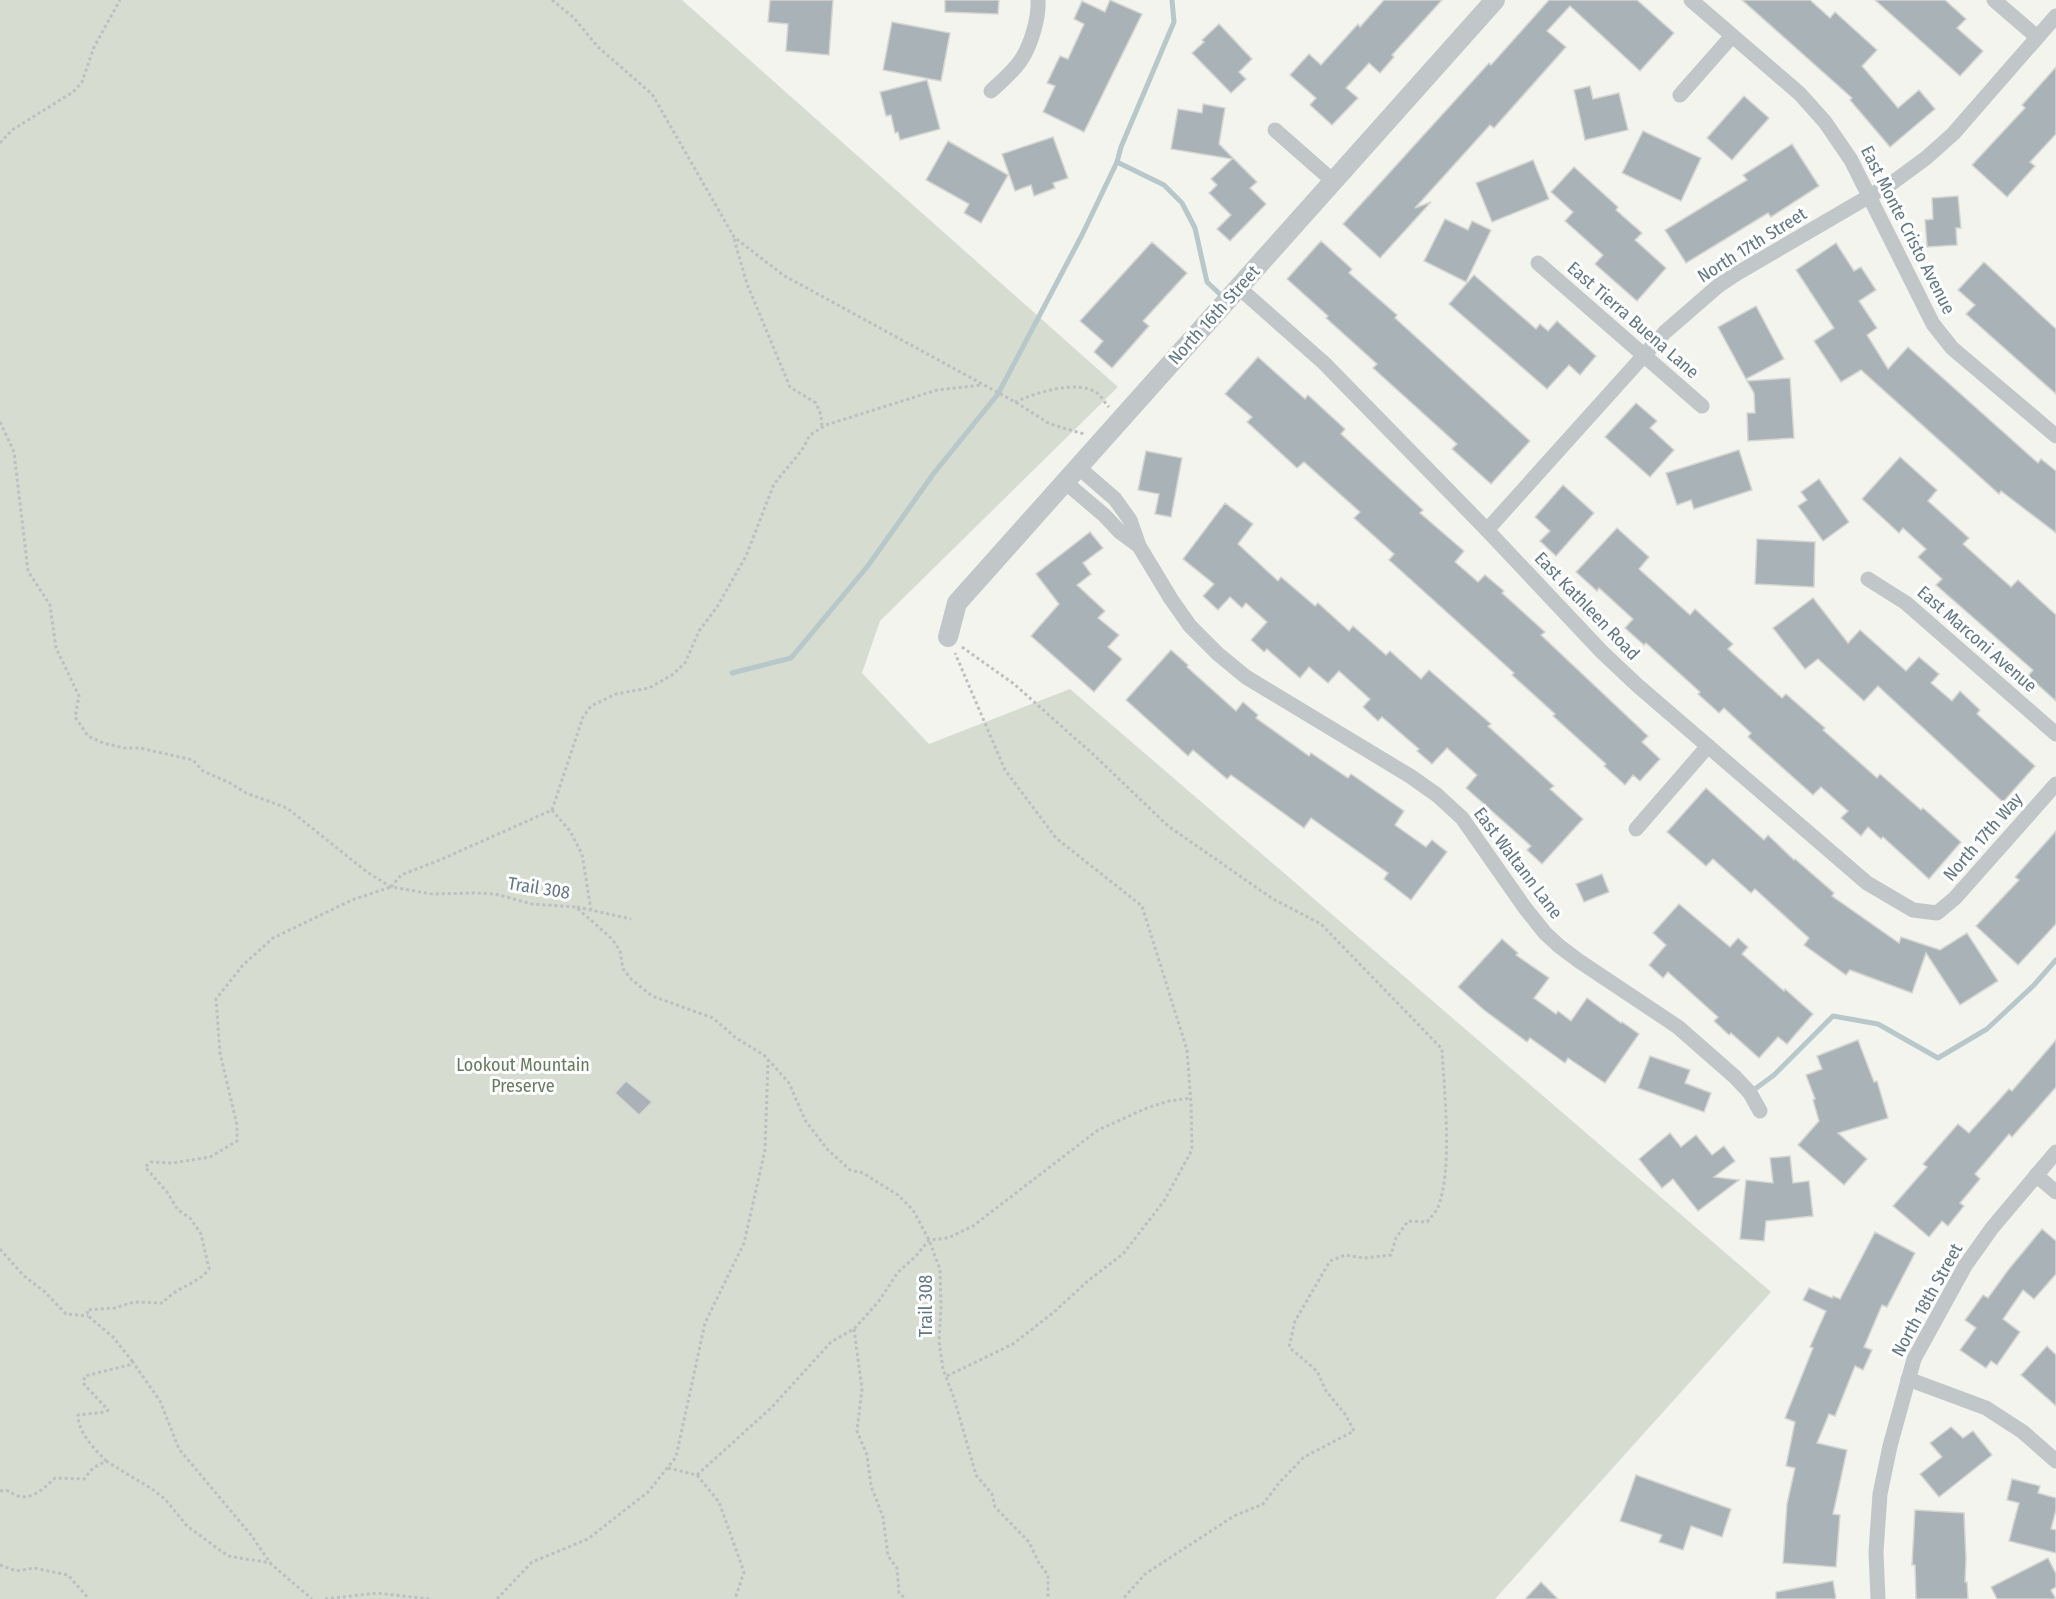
<svg xmlns="http://www.w3.org/2000/svg" width="2056" height="1599" viewBox="0 0 2056 1599" font-family="'Fira Sans Condensed',sans-serif">
<style>
.green{fill:#d6dcd0}
.lines{fill:none;stroke-linecap:round;stroke-linejoin:round}
.stream{stroke:#b7c7ca;stroke-width:5}
.building{fill:#a9b3b7;stroke:#d5d5d2;stroke-width:1.5}
.path{stroke:#bdbfc1;stroke-width:3;stroke-dasharray:3 3;stroke-linecap:butt}
.minor{stroke:#c1c6c8;stroke-width:15}
.tertiary{stroke:#c1c6c8;stroke-width:20}
.labels{text-anchor:middle;stroke-width:6;stroke-linejoin:round;paint-order:stroke}
.street-label{font-size:18px;fill:#617783;stroke:#fff}
.park-label{font-size:18px;fill:#687a60;stroke:#fff}
</style>
<rect width="100%" height="100%" fill="#f4f4ef"/>
<polygon class="green" points="0,0 682,0 1118,387 880,621 862,673 929,744 1070,689 1771,1292 1495,1599 0,1599"/>
<g class="lines">
<g class="stream">
<polyline points="1117,162 1164,185 1182,203 1195,228 1207,282 1223,297"/>
<polyline points="732,673 791,658 867,567 934,473 998,394 1082,235 1117,162 1121,147 1174,22 1172,0"/>
<polyline points="1751,1092 1774,1075 1833,1016 1878,1024 1938,1058 1987,1029 2034,985 2056,960"/>
</g>
</g>
<g class="building">
<polygon points="770,0 833,0 829,55 786,51 788,24 768,22"/>
<polygon points="945,0 999,0 998,14 945,12"/>
<polygon points="1110,0 1142,14 1084,132 1043,112 1055,86 1047,83 1060,56 1068,59 1084,24 1074,19 1082,1 1105,12"/>
<polygon points="1384,0 1442,0 1392,55 1394,57 1380,73 1369,63 1346,88 1358,98 1332,125 1310,105 1316,98 1290,75 1309,54 1321,65 1358,24 1360,27"/>
<polygon points="1549,0 1637,0 1674,33 1640,71 1570,6 1547,31 1566,47 1494,128 1490,125 1415,208 1431,202 1380,258 1343,224 1489,63 1491,65"/>
<polygon points="1742,0 1810,0 1830,18 1835,12 1877,50 1862,66 1898,108 1919,90 1935,109 1890,147 1850,100 1852,98"/>
<polygon points="1875,0 1945,0 1966,19 1957,28 1983,51 1960,76"/>
<polygon points="892,22 950,33 941,81 883,70"/>
<polygon points="1219,24 1252,59 1239,72 1246,79 1231,93 1192,53 1204,42 1202,40"/>
<polygon points="2056,67 2056,134 2030,162 2035,166 2007,197 1972,165 2025,108 2022,105"/>
<polygon points="927,80 940,129 900,140 898,132 895,133 891,115 886,116 880,92"/>
<polygon points="1590,86 1593,99 1619,93 1628,130 1585,140 1574,90"/>
<polygon points="1744,96 1769,118 1732,160 1707,138"/>
<polygon points="1203,104 1225,108 1219,144 1257,182 1250,188 1266,204 1230,241 1217,229 1231,215 1209,193 1217,185 1211,179 1232,159 1171,149 1178,109 1202,113"/>
<polygon points="1643,131 1701,158 1681,201 1622,173"/>
<polygon points="1053,137 1068,178 1053,183 1055,188 1034,196 1031,185 1015,191 1002,154"/>
<polygon points="948,141 1008,175 981,223 964,213 969,204 926,180"/>
<polygon points="1792,144 1819,186 1771,217 1768,213 1686,263 1665,230 1747,180 1743,175"/>
<polygon points="1533,160 1549,199 1492,222 1476,183"/>
<polygon points="1574,167 1618,207 1616,210 1642,233 1635,240 1666,268 1637,301 1595,264 1603,255 1565,221 1573,212 1551,192"/>
<polygon points="1958,196 1961,228 1956,228 1957,245 1927,247 1925,220 1933,219 1932,198"/>
<polygon points="1445,219 1468,230 1472,221 1491,230 1466,282 1424,261"/>
<polygon points="1321,241 1352,269 1349,273 1397,315 1395,318 1530,441 1491,484 1452,449 1457,444 1373,368 1377,364 1326,318 1328,316 1287,279"/>
<polygon points="1152,242 1187,273 1143,321 1149,326 1112,368 1094,352 1103,341 1080,321"/>
<polygon points="1836,243 1854,271 1861,267 1876,290 1859,301 1877,328 1867,335 1888,369 1908,347 2038,463 2041,459 2056,471 2056,533 2001,491 1999,494 1861,370 1841,382 1814,341 1834,328 1796,270"/>
<polygon points="1984,262 2056,329 2056,394 1966,314 1975,305 1958,290"/>
<polygon points="1474,275 1536,329 1540,324 1548,331 1557,321 1596,356 1580,375 1569,365 1547,389 1449,304"/>
<polygon points="1756,306 1784,359 1746,379 1718,327"/>
<polygon points="1258,357 1305,399 1308,395 1345,429 1341,434 1423,510 1420,513 1464,551 1455,562 1478,582 1485,575 1504,591 1502,593 1545,632 1541,635 1648,736 1642,742 1660,759 1640,781 1633,775 1625,785 1604,766 1606,764 1553,716 1555,714 1512,675 1514,673 1389,560 1394,554 1354,518 1360,512 1304,462 1297,468 1247,422 1252,417 1225,394"/>
<polygon points="1790,378 1794,438 1748,441 1747,413 1755,413 1754,393 1747,381"/>
<polygon points="1636,403 1657,421 1650,428 1674,450 1650,477 1605,437"/>
<polygon points="1739,450 1752,490 1694,509 1691,500 1677,505 1666,473"/>
<polygon points="1146,451 1182,458 1171,517 1155,514 1159,494 1138,490"/>
<polygon points="1900,457 1937,490 1928,501 1969,538 1963,544 2011,587 2018,580 2056,615 2056,701 2028,676 2033,670 1936,585 1942,579 1918,557 1926,549 1903,528 1899,533 1862,499"/>
<polygon points="1819,479 1849,522 1823,541 1798,506 1807,500 1801,492"/>
<polygon points="1563,485 1594,513 1556,556 1540,541 1550,531 1535,517"/>
<polygon points="1225,503 1253,524 1238,544 1278,581 1281,577 1315,606 1318,603 1349,631 1353,626 1386,655 1390,651 1421,679 1429,670 1491,724 1488,726 1554,786 1550,789 1583,819 1542,864 1527,850 1531,846 1466,788 1477,775 1447,748 1432,764 1417,751 1419,749 1382,717 1378,721 1363,707 1370,699 1339,671 1328,683 1309,667 1300,678 1267,649 1264,652 1251,640 1267,622 1246,603 1242,608 1230,597 1218,610 1203,596 1214,584 1183,559"/>
<polygon points="1617,528 1649,557 1639,569 1690,615 1695,609 1733,644 1728,649 1782,698 1786,694 1825,728 1823,730 1877,778 1880,774 1921,810 1923,808 1961,842 1929,879 1883,837 1881,839 1868,827 1861,836 1841,818 1848,811 1821,787 1813,795 1748,737 1751,733 1724,708 1719,713 1698,694 1700,692 1646,643 1644,645 1625,628 1633,619 1599,588 1597,591 1576,572"/>
<polygon points="1090,532 1103,548 1083,563 1091,574 1077,585 1105,611 1098,618 1119,635 1108,647 1122,659 1094,692 1031,636 1059,604 1036,574"/>
<polygon points="1757,539 1815,542 1814,587 1755,584"/>
<polygon points="1813,598 1848,643 1860,630 1906,671 1919,657 1939,674 1931,683 1952,701 1960,691 1980,710 1977,714 2035,766 2003,802 1878,686 1864,701 1818,659 1805,669 1773,628"/>
<polygon points="1171,650 1188,665 1187,667 1236,711 1243,702 1258,715 1256,718 1309,756 1311,753 1348,778 1351,774 1404,811 1395,825 1426,847 1432,840 1447,852 1411,900 1384,879 1388,873 1311,818 1304,828 1231,775 1227,779 1193,750 1188,756 1126,700"/>
<polygon points="1706,788 1764,840 1768,835 1794,860 1795,859 1834,893 1832,896 1899,943 1901,937 1940,950 1967,933 1998,981 1960,1005 1926,953 1912,993 1850,970 1846,975 1804,945 1809,938 1755,889 1751,893 1713,859 1706,866 1667,832"/>
<polygon points="2056,831 2056,924 2018,965 1976,926 2019,880 2015,877"/>
<polygon points="1602,874 1609,892 1584,902 1576,884"/>
<polygon points="1679,904 1730,947 1738,938 1748,947 1742,954 1784,991 1785,989 1813,1014 1787,1044 1778,1037 1759,1058 1731,1033 1729,1035 1714,1021 1718,1017 1668,972 1663,978 1649,965 1666,945 1653,933"/>
<polygon points="1502,939 1518,953 1516,955 1549,978 1534,998 1556,1014 1558,1011 1571,1021 1587,998 1621,1023 1622,1022 1639,1034 1605,1083 1568,1058 1565,1063 1530,1038 1527,1042 1484,1010 1458,987"/>
<polygon points="1858,1040 1874,1082 1877,1081 1888,1118 1838,1133 1867,1159 1844,1185 1798,1145 1819,1121 1813,1100 1815,1099 1806,1075 1822,1069 1817,1056"/>
<polygon points="2056,1040 2056,1087 2012,1137 2009,1134 1975,1174 1980,1179 1960,1203 1964,1206 1948,1226 1942,1221 1929,1237 1893,1206 1927,1167 1923,1164 1958,1124 1969,1133 2009,1089 2012,1091"/>
<polygon points="1650,1056 1690,1070 1685,1083 1711,1093 1704,1112 1638,1088"/>
<polygon points="626,1081 652,1102 639,1115 615,1093"/>
<polygon points="1670,1133 1681,1147 1696,1135 1712,1155 1724,1146 1735,1161 1714,1177 1739,1180 1698,1211 1673,1179 1662,1188 1639,1159"/>
<polygon points="1790,1156 1793,1183 1809,1181 1813,1216 1766,1221 1764,1241 1740,1239 1746,1180 1773,1183 1770,1158"/>
<polygon points="2042,1229 2056,1241 2056,1274 2034,1299 2023,1290 2003,1319 2020,1332 1997,1365 1991,1361 1986,1368 1960,1350 1976,1328 1965,1320 1983,1295 1988,1298 2009,1269"/>
<polygon points="1875,1232 1915,1253 1887,1307 1882,1305 1864,1347 1872,1350 1863,1370 1855,1366 1835,1416 1829,1414 1817,1443 1847,1450 1833,1514 1840,1515 1836,1567 1783,1563 1787,1504 1795,1468 1786,1466 1795,1422 1785,1418 1813,1348 1810,1347 1826,1311 1803,1300 1809,1288 1832,1298 1833,1296 1840,1299"/>
<polygon points="2047,1346 2056,1355 2056,1406 2021,1375"/>
<polygon points="1951,1427 1963,1438 1973,1431 1992,1455 1939,1497 1920,1474 1942,1457 1930,1443"/>
<polygon points="1636,1475 1731,1509 1722,1537 1691,1526 1683,1550 1659,1542 1662,1535 1620,1521"/>
<polygon points="2012,1479 2040,1486 2038,1493 2056,1498 2056,1510 2051,1529 2056,1530 2056,1553 2009,1541 2019,1503 2007,1500"/>
<polygon points="1915,1510 1964,1513 1966,1559 1965,1582 1967,1582 1968,1599 1916,1599 1915,1565 1912,1565"/>
<polygon points="2048,1558 2056,1574 2056,1587 2051,1590 2056,1599 1997,1599 1991,1587"/>
<polygon points="1833,1581 1836,1599 1776,1599 1776,1592"/>
<polygon points="1541,1582 1558,1599 1525,1599"/>
</g>
<g class="lines">
<g class="path">
<polyline points="552,0 573,17 598,47 652,94 734,237 783,275 1017,403 1050,424 1084,434"/>
<polyline points="0,143 12,130 73,92 82,82 94,47 120,0"/>
<polyline points="734,239 747,284 790,387 816,403 821,415 822,427"/>
<path d="M1015 402C1035 393 1077 379 1097 393 1101 396 1105 403 1109 407"/>
<polyline points="0,422 14,452 28,571 50,605 56,648 79,696 75,717 88,736 103,743 124,748 140,748 193,760 203,771 230,783 246,793 287,808 367,872 391,887 432,894 474,893 495,894 532,904 576,907 612,939 620,951 623,969 632,980 652,996 713,1018 736,1038 764,1055 789,1083 805,1120 827,1149 850,1170 863,1173 898,1195 913,1210 929,1240 940,1269 941,1307 939,1341 943,1369 954,1398 976,1475 992,1494 995,1507 1029,1542 1039,1563 1048,1575 1048,1599"/>
<path d="M962 647 1014 684 1095 756 1168 826 1273 899 1321 924 1442 1049C1444 1089 1453 1171 1438 1207 1436 1212 1431 1217 1427 1222L1408 1221 1396 1238 1391 1255 1364 1258 1345 1255 1330 1261 1295 1321 1289 1347 1317 1371 1326 1391 1345 1414 1354 1431 1304 1457 1279 1483 1263 1504 1234 1516 1145 1574 1123 1599"/>
<polyline points="552,810 570,831 582,854 591,910"/>
<polyline points="391,887 401,875 440,860 552,810 583,717 591,706 616,694 649,688 672,675 685,663 699,631 717,607 746,556 774,484 802,450 810,435 826,425 937,390 982,385"/>
<polyline points="577,907 631,919"/>
<polyline points="0,1249 24,1276 45,1292 66,1314 88,1316"/>
<polyline points="854,1329 862,1389 857,1431 867,1455 871,1486 883,1517 888,1556 897,1568 899,1593 906,1599"/>
<polyline points="132,1361 160,1401 179,1449 251,1535 271,1564 312,1599"/>
<polyline points="947,1376 1013,1344 1054,1312 1090,1279 1123,1254 1164,1201 1192,1150 1191,1103 1187,1050 1142,906 1056,838 1005,770 955,653"/>
<polyline points="106,1461 152,1489 165,1499 187,1526 228,1556 271,1563"/>
<polyline points="668,1468 697,1475 719,1502 744,1572 735,1599"/>
<polyline points="697,1475 771,1408 831,1342 854,1329 879,1301 898,1272 916,1256 929,1240 948,1238 973,1226 1098,1130 1147,1108 1169,1101 1191,1098"/>
<path d="M0 1491C9 1489 10 1493 18 1496 33 1500 45 1487 55 1478L84 1479 93 1468 106 1461C95 1449 78 1433 78 1415L106 1412 108 1410 83 1383 85 1376 129 1365 132 1361 113 1337 88 1316 87 1310 115 1308 134 1302 163 1303C175 1287 197 1285 209 1269L201 1234 190 1218 178 1210 167 1192 145 1167 151 1162 173 1163 210 1157 237 1141V1125L220 1053 216 999 243 965 273 938 352 900 391 887"/>
<polyline points="0,1565 16,1571 34,1568 68,1575 89,1599"/>
<polyline points="325,1599 377,1593 429,1599"/>
<polyline points="497,1599 532,1562 588,1539 648,1492 676,1457 705,1323 744,1243 765,1150 768,1061"/>
</g>
<g class="minor">
<polyline points="1691,0 1800,94 1825,122 1851,160 1933,324 1952,348 2056,436"/>
<polyline points="1994,0 2037,37"/>
<path d="M991 91C1001 82 1013 72 1021 60 1031 45 1039 18 1038 0"/>
<polyline points="1680,95 1732,36"/>
<polyline points="1275,130 1333,181"/>
<polyline points="1538,263 1702,406"/>
<polyline points="1238,287 1324,363 1487,530 1602,652 1637,685 1867,883 1913,910 1937,913 1955,898 2056,784"/>
<polyline points="1078,467 1115,499 1130,520 1139,546 1171,599 1190,626 1218,654 1246,677 1410,776 1437,795 1462,818 1525,908 1545,933 1559,946 1579,961 1678,1027 1735,1077 1750,1093 1760,1111"/>
<polyline points="1065,482 1104,515 1120,532 1139,546"/>
<polyline points="1487,530 1665,332 1718,286 1736,274 1892,183 1926,158 1953,134 2056,16"/>
<polyline points="1868,579 1906,603 2056,734"/>
<polyline points="1636,829 1708,746"/>
<polyline points="2036,1175 2056,1192"/>
<polyline points="1908,1379 1986,1408 2023,1432 2056,1461"/>
<polyline points="1878,1599 1876,1552 1880,1494 1890,1446 1914,1359 1965,1266 1992,1228 2056,1152"/>
</g>
<polyline class="tertiary" points="948,637 957,603 1495,0"/>
</g>
<g class="labels">
<g class="street-label">
<text transform="translate(1908 230) rotate(63)" y="6">East Monte Cristo Avenue</text>
<text transform="translate(1752 245) rotate(-32)" y="6">North 17th Street</text>
<text transform="translate(1214 315) rotate(-48)" y="6">North 16th Street</text>
<text transform="translate(1633 320) rotate(41)" y="6">East Tierra Buena Lane</text>
<text transform="translate(1587 606) rotate(46)" y="6">East Kathleen Road</text>
<text transform="translate(1977 639) rotate(41)" y="6">East Marconi Avenue</text>
<text transform="translate(1983 837) rotate(-49)" y="6">North 17th Way</text>
<text transform="translate(1518 863) rotate(53)" y="6">East Waltann Lane</text>
<text transform="translate(539 888) rotate(9)" y="6">Trail 308</text>
<text transform="translate(1927 1300) rotate(-61)" y="6">North 18th Street</text>
<text transform="translate(926 1306) rotate(-90)" y="6">Trail 308</text>
</g>
<g class="park-label">
<text x="523" y="1071">Lookout Mountain<tspan x="523" dy="21">Preserve</tspan></text>
</g>
</g>
</svg>
